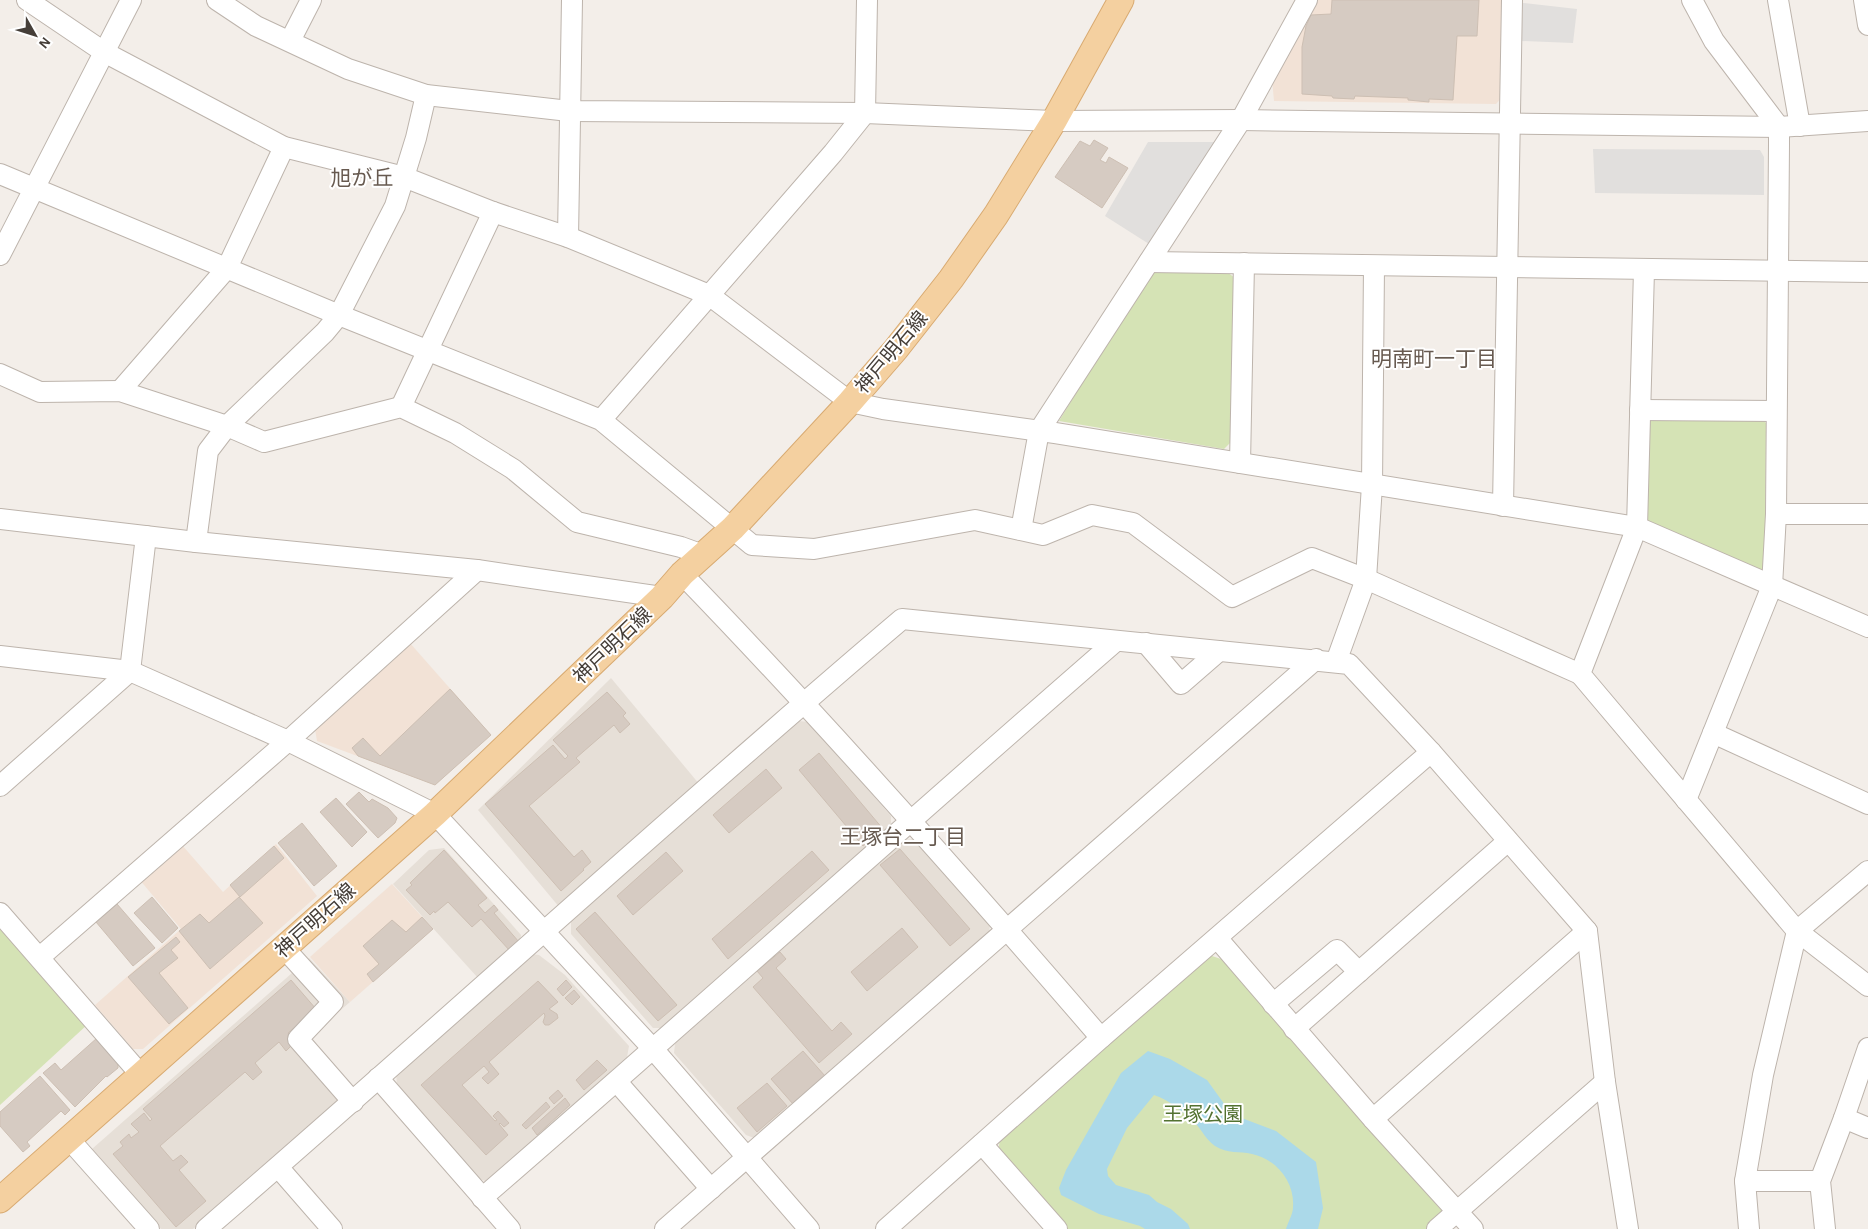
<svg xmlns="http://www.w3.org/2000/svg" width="1868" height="1229" viewBox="0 0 1868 1229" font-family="'Alegreya Sans','Noto Sans JP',sans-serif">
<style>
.residential{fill:#e6dfd7}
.commercial{fill:#f2e2d6}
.green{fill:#d5e3b5}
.parking{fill:#e1dfdd}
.water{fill:#abd9e9}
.building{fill:#d6cbc2;stroke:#cdbfb3}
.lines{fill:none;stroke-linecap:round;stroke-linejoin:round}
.minor-casing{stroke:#bdb4ac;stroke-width:22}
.major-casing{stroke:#d8aa71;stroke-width:27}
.minor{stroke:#fff;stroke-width:20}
.major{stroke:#f4d0a0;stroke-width:25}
.labels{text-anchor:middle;stroke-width:4;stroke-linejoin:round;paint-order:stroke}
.street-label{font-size:20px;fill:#453e38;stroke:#fff}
.park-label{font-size:20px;fill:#537231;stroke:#fff}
.neighbourhood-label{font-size:21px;fill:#675a50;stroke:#fff}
</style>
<rect width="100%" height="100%" fill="#f3eee9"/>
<g class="residential">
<polygon points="611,678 700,785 560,908 478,810"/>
<polygon points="799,721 809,722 891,816 891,826 662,1028 653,1028 571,934 571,918"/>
<polygon points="916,839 990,924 989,935 757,1139 746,1135 674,1053 675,1044 905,840"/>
<polygon points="444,848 521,935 520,942 478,978 393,884 429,850"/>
<polygon points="532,954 539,955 565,975 629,1046 627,1057 487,1182 480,1179 397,1086 396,1072"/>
<polygon points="309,958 350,1002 307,1039 351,1091 193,1229 161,1229 92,1149"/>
</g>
<g class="commercial">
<polygon points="1315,0 1504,0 1503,96 1496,104 1274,101 1272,79"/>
<polygon points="409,642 491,735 435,785 317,741 315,729"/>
<polygon points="276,844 317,896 143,1049 133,1049 95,1005 181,929 139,879 182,845 223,892"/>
<polygon points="392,884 433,929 350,1002 310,957"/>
</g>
<g class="green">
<polygon points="1161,269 1227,272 1235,278 1231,442 1224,449 1059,421 1149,274"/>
<polygon points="1759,416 1766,423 1765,568 1761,572 1651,525 1645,514 1648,420"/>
<polygon points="0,925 88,1024 0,1105"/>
<polygon points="1209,955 1224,960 1442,1211 1439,1222 1431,1229 1064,1229 998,1154 1000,1138"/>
</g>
<g class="parking">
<polygon points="1523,3 1577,9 1573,43 1521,41"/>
<polygon points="1148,142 1216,142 1149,244 1105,216"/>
<polygon points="1593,149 1760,150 1764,157 1764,195 1595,193"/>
</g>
<path class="water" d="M1148 1051 1170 1059 1207 1080 1225 1105 1239 1117 1276 1131 1316 1162 1323 1208 1318 1229H1286C1288 1222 1293 1214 1293 1207 1295 1183 1277 1159 1252 1154 1239 1151 1228 1154 1215 1146 1206 1140 1202 1130 1195 1123 1183 1112 1170 1100 1154 1095L1127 1128 1107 1169 1108 1176 1116 1185 1149 1195 1157 1202 1171 1209 1188 1224 1190 1229H1145L1140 1226 1099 1214 1061 1195 1059 1188 1066 1170 1121 1073Z"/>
<g class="building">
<polygon points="1332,0 1479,0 1477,36 1457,36 1453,100 1429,99 1429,102 1408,100 1408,98 1355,96 1354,99 1333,98 1332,96 1302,94 1302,47 1306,26 1311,15 1331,14"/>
<polygon points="1094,140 1108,148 1100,160 1106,163 1109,157 1128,168 1102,208 1055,177 1080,141 1090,146"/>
<polygon points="450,689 491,735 435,785 358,756 352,748 363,738 380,756"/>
<polygon points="607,692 626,713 623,716 630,724 620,733 614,725 576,758 580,762 529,806 574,857 582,850 591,862 583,869 584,870 561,891 485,804 553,745 565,759 568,756 553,740"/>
<polygon points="819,753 883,829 863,846 799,770"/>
<polygon points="766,769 782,788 729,833 713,815"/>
<polygon points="359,792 369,802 372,799 388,808 397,818 395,823 378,838 346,804"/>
<polygon points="336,798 367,832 352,847 320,812"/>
<polygon points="302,823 337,866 314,886 278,843"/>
<polygon points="274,846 284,858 240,897 230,885"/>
<polygon points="900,849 970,929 950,946 880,865"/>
<polygon points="444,850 487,898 478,905 485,913 494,905 498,910 494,913 519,942 510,951 481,919 472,927 448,902 435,913 434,911 430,915 406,890 412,885 410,883"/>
<polygon points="812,851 829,870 728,959 712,939"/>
<polygon points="666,852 683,871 633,915 617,896"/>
<polygon points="152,897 178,928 162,943 134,913"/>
<polygon points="239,897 263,923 210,969 179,931 200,914 209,923"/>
<polygon points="117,904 155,948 133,966 96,922"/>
<polygon points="595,912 677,1005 658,1021 576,929"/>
<polygon points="422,917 433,929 373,982 367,974 379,964 363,946 392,920 406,932"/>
<polygon points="902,928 918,947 867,991 851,972"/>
<polygon points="176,937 180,942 171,950 178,958 159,973 188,1008 169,1024 128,977"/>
<polygon points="780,952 786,959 776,968 832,1031 841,1022 852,1034 819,1063 753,987 763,978 757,971"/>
<polygon points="291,980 316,1009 288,1033 295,1042 286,1051 279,1042 255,1063 262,1072 253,1080 245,1072 160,1146 173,1161 181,1155 188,1162 179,1170 206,1201 176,1227 113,1154 123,1146 120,1142 129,1134 131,1138 139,1132 131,1124 144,1113 150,1121 152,1119 143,1109"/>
<polygon points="566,980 572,987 563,996 557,989"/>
<polygon points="538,981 558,1002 549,1009 557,1014 558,1018 549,1025 545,1025 543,1022 545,1016 544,1013 489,1062 499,1074 488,1084 482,1078 489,1072 484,1066 462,1085 495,1121 497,1120 493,1116 498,1111 509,1123 504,1127 500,1123 499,1124 508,1135 486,1155 421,1085"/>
<polygon points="574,990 580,997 572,1005 565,998"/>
<polygon points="97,1038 118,1061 118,1068 107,1077 106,1076 75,1107 43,1073 55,1063 61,1070"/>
<polygon points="803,1051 825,1076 793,1104 771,1079"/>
<polygon points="597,1060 607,1070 584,1090 576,1080"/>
<polygon points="40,1076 70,1110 65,1115 61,1111 27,1142 30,1146 23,1152 0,1126 0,1112"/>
<polygon points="767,1083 787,1106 757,1132 737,1108"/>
<polygon points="558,1090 563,1096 554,1104 549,1098"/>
<polygon points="565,1098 570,1105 537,1135 532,1128"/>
<polygon points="546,1102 550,1107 526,1129 522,1125"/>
</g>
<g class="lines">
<g class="minor-casing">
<g id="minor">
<polyline points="27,0 104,52 284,147 404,177 493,212 568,237 709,295 850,402 883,409 1055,433 1637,527 1868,627"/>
<polyline points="217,0 256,26 348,69 426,95 569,111 865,113 1054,121 1241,120 1779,127 1868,121"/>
<polyline points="1778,0 1800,126"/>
<polyline points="1864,0 1868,25"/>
<polyline points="290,41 311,0"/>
<polyline points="0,174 339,315 601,420 752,545 814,549 975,520 1043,535 1092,515 1133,523 1232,597 1312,558 1366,579 1580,674"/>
<polyline points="568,237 572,0"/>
<polyline points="0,255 131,0"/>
<polyline points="1149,262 1868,272"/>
<polyline points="1644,270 1637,527 1580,674 1797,931 1868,986"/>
<polyline points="0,374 40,392 120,391 227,426 264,442 401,407 455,433 513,469 577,522 681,547 703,555"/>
<polyline points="120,391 227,268 284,147"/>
<polyline points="401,407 493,212"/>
<polyline points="1640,410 1776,411"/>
<polyline points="601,420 833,153 865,113 867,0"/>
<polyline points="1240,463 1244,263"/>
<polyline points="1503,506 1512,0"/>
<polyline points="1776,514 1868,514"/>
<polyline points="0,519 196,542 477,570 662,597"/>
<polyline points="1021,530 1039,431 1241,120 1307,0"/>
<polyline points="196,542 208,451 227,426 325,332 339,315 395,206 416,138 426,95"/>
<path d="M682 574C827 724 965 880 1101 1038"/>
<polyline points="1146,643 1181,684 1219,651"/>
<polyline points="0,656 130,671 288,741 435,814 654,1050 809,1229"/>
<polyline points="1336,662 1366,579 1372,485 1374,266"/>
<polyline points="1713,733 1868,804"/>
<polyline points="0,786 130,671 146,536"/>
<polyline points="1686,800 1772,586 1776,514 1779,144 1779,127 1714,41 1692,0"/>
<polyline points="0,913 141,1075"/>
<polyline points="1217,938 1373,1119 1473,1229"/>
<polyline points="284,948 333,1002 298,1039 353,1102"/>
<polyline points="40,957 288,741 477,570"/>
<polyline points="1273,1004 1337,950 1359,972"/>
<polyline points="1294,1029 1508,841"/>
<polyline points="378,1078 510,1229"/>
<polyline points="617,1082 711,1189"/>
<polyline points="1844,1118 1868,1128"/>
<polyline points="1373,1119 1587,931"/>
<polyline points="69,1139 149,1229"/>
<polyline points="982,1144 1057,1229"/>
<polyline points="278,1167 332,1229"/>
<polyline points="1745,1181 1820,1181"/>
<path d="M482 1198C695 1014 903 826 1116 641"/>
<path d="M206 1229C439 1028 666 819 902 619L1349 664 1431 752 1587 931 1605 1082 1628 1229"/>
<polyline points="665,1229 1316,659"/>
<polyline points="886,1229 1101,1038 1431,752"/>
<polyline points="1437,1229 1605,1082"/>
<polyline points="1749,1229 1745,1181 1763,1075 1797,931 1868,871"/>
<polyline points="1825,1229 1820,1181 1844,1118 1868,1048"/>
</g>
</g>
<g class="major-casing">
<polyline id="major" points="0,1200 435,814 662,597 682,574 733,528 850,402 896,349 951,279 996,215 1054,121 1121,0"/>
</g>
<use href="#minor" class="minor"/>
<use href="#major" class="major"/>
</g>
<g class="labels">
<g class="street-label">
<text transform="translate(891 352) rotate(-50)" y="7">神戸明石線</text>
<text transform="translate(612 645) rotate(-44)" y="7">神戸明石線</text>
<text transform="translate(315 920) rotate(-42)" y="7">神戸明石線</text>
</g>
<g class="park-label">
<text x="1203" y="1121">王塚公園</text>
</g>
<g class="neighbourhood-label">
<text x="362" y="185">旭が丘</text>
<text x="1434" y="366">明南町一丁目</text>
<text x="903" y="844">王塚台二丁目</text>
</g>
</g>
<g transform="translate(35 35) rotate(129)" stroke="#ffffff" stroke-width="4" paint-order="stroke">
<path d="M0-4L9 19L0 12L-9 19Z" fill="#453e38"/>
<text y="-8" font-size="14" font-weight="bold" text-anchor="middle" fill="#453e38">N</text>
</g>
</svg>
